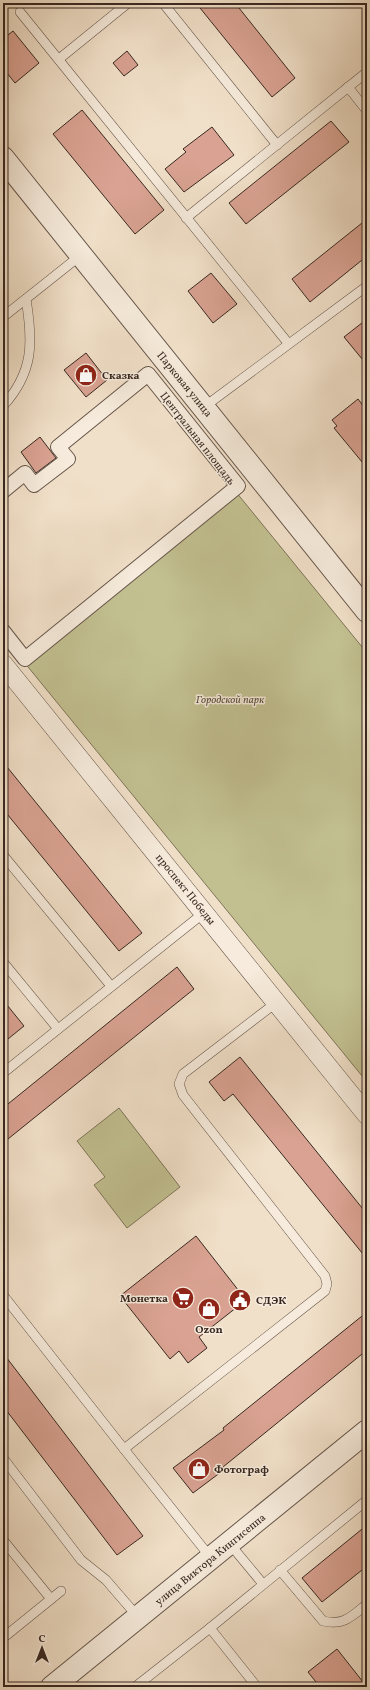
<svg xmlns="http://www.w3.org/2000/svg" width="370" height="1690" viewBox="0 0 370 1690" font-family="Vollkorn,serif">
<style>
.green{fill:#c2c091;stroke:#7d7459}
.building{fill:#d9a292;stroke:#382821}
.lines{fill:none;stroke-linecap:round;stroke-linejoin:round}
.service-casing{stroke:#66564b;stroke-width:10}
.pedestrian-casing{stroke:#66564b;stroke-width:16}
.minor-casing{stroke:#66564b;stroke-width:20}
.tertiary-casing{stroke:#66564b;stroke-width:24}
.service{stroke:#f6ebdc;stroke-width:9}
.pedestrian{stroke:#f6ebdc;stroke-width:14}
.minor{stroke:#f6ebdc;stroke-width:19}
.tertiary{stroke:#f6ebdc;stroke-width:22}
.labels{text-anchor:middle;stroke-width:3;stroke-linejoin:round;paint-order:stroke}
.poi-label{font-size:11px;font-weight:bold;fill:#382821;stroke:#f6ebdc;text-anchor:start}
.street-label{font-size:11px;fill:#382821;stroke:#f6ebdc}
.park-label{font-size:11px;font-style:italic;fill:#5a4e3d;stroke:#f6ebdc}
</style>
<rect width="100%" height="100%" fill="#f1e0c9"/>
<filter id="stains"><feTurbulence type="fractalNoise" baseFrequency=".005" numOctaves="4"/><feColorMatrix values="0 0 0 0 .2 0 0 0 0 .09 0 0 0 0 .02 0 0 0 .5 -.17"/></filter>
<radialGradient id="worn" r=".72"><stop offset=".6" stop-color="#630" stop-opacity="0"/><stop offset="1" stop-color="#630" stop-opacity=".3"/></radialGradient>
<g class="green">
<polygon points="236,492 367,653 367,1082 24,662"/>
<polygon points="119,1108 180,1187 127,1228 94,1185 105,1177 77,1141"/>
</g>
<g class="building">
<polygon points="196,3 235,3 295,78 272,97"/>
<polygon points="13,31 39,63 15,83 3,68 3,39"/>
<polygon points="127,51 138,65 124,76 113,63"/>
<polygon points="82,110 164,210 135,234 53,134"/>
<polygon points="331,121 349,142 246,224 229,203"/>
<polygon points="212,127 234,155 184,192 165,169 186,152 183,149"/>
<polygon points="367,219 367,256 310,302 292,279"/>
<polygon points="211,273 237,304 213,323 188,291"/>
<polygon points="367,319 367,365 344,337"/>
<polygon points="86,353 107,380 86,397 64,370"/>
<polygon points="358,399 367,411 367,468 334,428 337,426 332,420"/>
<polygon points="40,437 56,458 36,473 21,452"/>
<polygon points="3,762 142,933 119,951 3,809"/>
<polygon points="177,967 194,989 3,1143 3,1108"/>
<polygon points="3,1000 24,1026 3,1043"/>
<polygon points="240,1057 367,1214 367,1259 233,1094 224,1101 209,1082"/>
<polygon points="196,1236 246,1300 199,1337 207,1348 188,1363 179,1351 170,1359 120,1296"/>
<polygon points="367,1312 367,1350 223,1467 225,1469 193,1493 173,1468 224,1430 223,1428"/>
<polygon points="3,1353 143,1536 117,1555 3,1406"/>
<polygon points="367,1525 367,1566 322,1602 302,1578"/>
<polygon points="337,1649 367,1687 320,1687 308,1672"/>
</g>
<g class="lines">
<g class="service-casing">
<g id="service">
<polyline points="163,3 277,145"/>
<polyline points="20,12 288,343"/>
<polyline points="59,59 128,3"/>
<polyline points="348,87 367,111"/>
<polyline points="186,218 367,72"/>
<polyline points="3,317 81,255"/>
<path d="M3 406C34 372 33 342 26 299"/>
<polyline points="204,407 367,286"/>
<polyline points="3,855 111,986"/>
<polyline points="3,962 58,1029"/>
<polyline points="3,1073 205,912"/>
<polyline points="3,1295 124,1449"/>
<polyline points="3,1458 81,1560 106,1580 138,1617"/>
<polyline points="3,1540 51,1599"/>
<polyline points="229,1543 263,1584"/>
<polyline points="211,1558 124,1449 325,1291 327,1284 325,1276 183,1095 179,1084 183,1074 277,1002"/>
<path d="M280 1570 323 1621C344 1626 352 1616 367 1604"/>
<polyline points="3,1638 61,1591"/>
<polyline points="135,1687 210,1628"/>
<polyline points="257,1687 210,1628 367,1500"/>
</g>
</g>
<g class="pedestrian-casing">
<polyline id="pedestrian" points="3,491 25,473 34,485 68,459 58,447 148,374 238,486 25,659 3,631"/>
</g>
<g class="minor-casing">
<polyline id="minor" points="3,664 367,1115"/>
</g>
<g class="tertiary-casing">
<g id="tertiary">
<polyline points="3,158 367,611"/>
<polyline points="52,1687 367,1431"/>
</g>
</g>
<use href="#service" class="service"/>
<use href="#pedestrian" class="pedestrian"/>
<use href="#minor" class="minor"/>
<use href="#tertiary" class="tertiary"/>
</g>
<defs>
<g id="shop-disc" transform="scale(1.15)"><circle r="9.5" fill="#8f2418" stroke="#f6ebdc"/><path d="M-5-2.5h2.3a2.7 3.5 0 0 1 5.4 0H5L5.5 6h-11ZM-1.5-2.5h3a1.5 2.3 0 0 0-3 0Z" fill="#fff"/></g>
<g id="supermarket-disc" transform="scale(1.15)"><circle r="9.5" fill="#8f2418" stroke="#f6ebdc"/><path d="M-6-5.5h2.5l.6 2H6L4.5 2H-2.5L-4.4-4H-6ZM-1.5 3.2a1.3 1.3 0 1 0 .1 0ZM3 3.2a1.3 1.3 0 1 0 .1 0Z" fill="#fff"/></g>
<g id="civic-disc" transform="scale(1.15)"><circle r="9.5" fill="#8f2418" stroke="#f6ebdc"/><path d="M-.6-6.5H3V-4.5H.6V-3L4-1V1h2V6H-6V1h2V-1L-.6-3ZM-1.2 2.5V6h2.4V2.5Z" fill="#fff"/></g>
</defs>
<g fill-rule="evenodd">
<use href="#shop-disc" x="86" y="375"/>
<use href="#supermarket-disc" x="183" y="1298"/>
<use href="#civic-disc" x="240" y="1300"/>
<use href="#shop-disc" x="209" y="1309"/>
<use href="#shop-disc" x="199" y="1469"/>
</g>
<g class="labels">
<g class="poi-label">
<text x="102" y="379">Сказка</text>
<text x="168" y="1302" text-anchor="end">Монетка</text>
<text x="256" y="1304">СДЭК</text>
<text x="209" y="1333" text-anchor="middle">Ozon</text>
<text x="214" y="1473">Фотограф</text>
</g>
<g class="street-label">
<text transform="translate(185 384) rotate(51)" y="4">Парковая улица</text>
<text transform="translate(198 438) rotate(52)" y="4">Центральная площадь</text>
<text transform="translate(186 889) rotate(51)" y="4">проспект Победы</text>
<text transform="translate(210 1559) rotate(-39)" y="4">улица Виктора Кингисеппа</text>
</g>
<g class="park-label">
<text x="230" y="703">Городской парк</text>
</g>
</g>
<rect width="370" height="1690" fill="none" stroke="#f1e0c9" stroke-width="16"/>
<rect x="4" y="4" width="362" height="1682" fill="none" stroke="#382821" stroke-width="2"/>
<rect x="8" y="8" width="354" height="1674" fill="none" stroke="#382821"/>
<g transform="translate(42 1648)" stroke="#f6ebdc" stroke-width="3" paint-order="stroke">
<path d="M0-3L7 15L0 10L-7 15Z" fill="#382821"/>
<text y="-6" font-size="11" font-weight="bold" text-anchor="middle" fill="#382821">С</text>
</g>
<rect width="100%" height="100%" filter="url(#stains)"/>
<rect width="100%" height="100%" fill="url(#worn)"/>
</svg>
